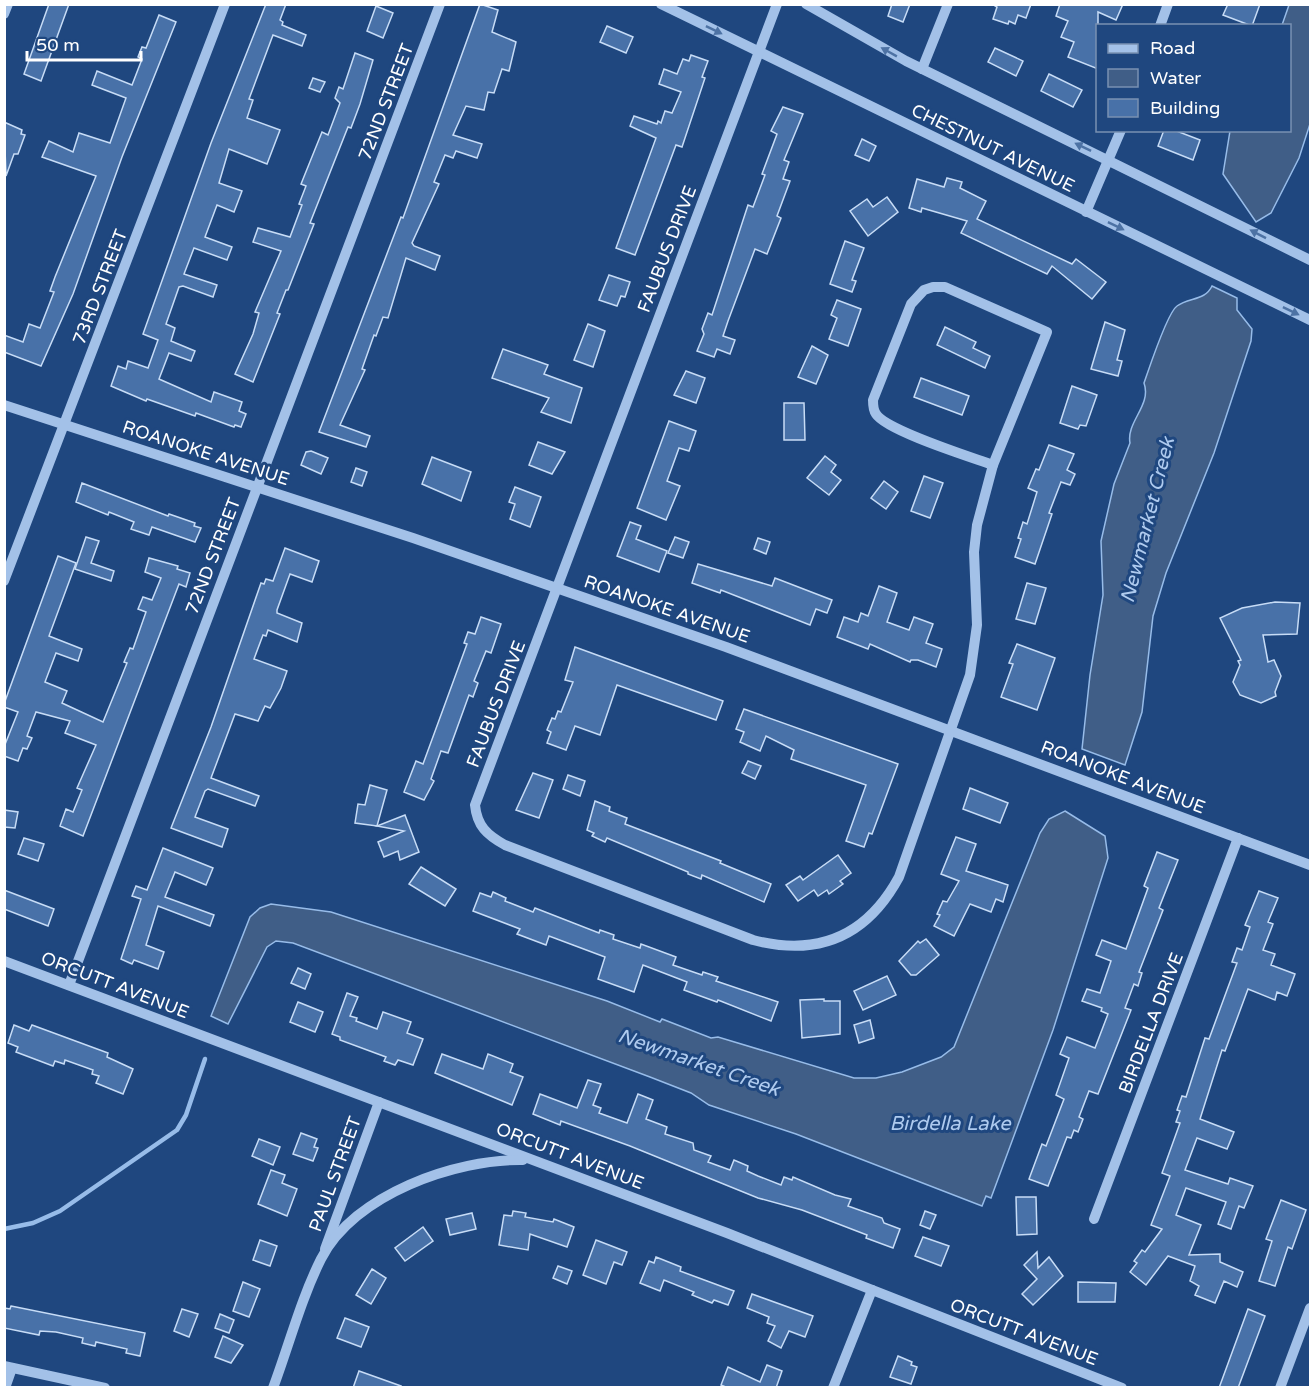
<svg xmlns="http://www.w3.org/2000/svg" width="1315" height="1392" viewBox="0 0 1315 1392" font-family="'Varela Round',sans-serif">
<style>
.water{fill:#405e87;stroke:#97bce9;stroke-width:1.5}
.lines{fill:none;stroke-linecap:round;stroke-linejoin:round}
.stream{stroke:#97bce9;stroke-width:4.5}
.building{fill:#4871a8;stroke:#c7dcf6;stroke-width:1.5}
.minor{stroke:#a3c1e8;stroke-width:10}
.oneway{fill:#4d72a4}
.labels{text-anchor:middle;stroke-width:6;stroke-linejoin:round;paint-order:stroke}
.street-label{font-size:18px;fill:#fff;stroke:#1f477f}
.water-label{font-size:20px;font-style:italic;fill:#afcbef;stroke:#1f477f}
</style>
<rect width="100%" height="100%" fill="#1f477f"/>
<g class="water">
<polygon points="1289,5 1310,5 1310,124 1299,158 1271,213 1256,222 1223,174 1230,131 1290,130 1290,26 1282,25"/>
<path d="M1212 286 1237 298V310L1252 329 1251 341 1214 453 1166 573 1153 616 1142 712 1125 765 1082 749 1090 675 1103 595 1101 541 1114 484 1130 443C1126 422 1152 405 1144 383 1149 369 1167 313 1177 306 1189 297 1205 301 1212 286Z"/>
<polygon points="1065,811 1105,836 1108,858 1053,1030 991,1198 986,1196 982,1206 796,1134 709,1105 691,1093 650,1077 293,943 276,941 267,947 228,1024 211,1016 250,917 260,908 271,904 331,912 607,1001 660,1022 662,1019 711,1038 718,1037 854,1078 876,1078 902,1072 941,1057 954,1047 1040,833 1049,819"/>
</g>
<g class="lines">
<polyline class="stream" points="4,1229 33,1223 60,1211 177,1130 186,1115 205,1059"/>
</g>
<g class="building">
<polygon points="49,4 69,4 41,81 24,74"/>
<polygon points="266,4 286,4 280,20 283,22 282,25 306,35 302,46 273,35 249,99 253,100 247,118 280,130 267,164 229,149 219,183 242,191 234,212 217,205 205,237 232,247 227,260 194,248 184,274 217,285 213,297 183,286 179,287 166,324 175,328 171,341 195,351 191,361 169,353 159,379 211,402 214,392 242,402 239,411 246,414 241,427 235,425 234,427 196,413 195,416 147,399 146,401 111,386 118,366 126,369 128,361 148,368 158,340 143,334 211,143"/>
<polygon points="480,4 498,10 492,32 516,42 509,71 502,69 494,93 488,92 484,110 466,106 453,135 482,144 477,158 456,151 453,158 445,155 434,182 439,184 412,243 414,246 440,256 435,270 406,258 388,318 383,317 376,336 374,335 362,369 365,370 340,425 370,436 366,447 319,432 401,217 403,218"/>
<polygon points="892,4 910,4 903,22 888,16"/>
<polygon points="992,4 1031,4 1026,18 1018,15 1015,24 1009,21 1008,24 993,19 997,7"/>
<polygon points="1060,4 1123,4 1116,20 1098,12 1098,69 1068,57 1074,42 1061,37 1068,21 1056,16"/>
<polygon points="1228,4 1260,4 1252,26 1223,15"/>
<polygon points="376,6 393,13 383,38 367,31"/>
<polygon points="159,15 176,22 122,157 73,294 41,366 4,352 4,335 23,342 29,324 40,328 54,292 50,291 55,277 96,176 42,157 49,141 73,152 79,133 110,143 126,98 92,85 97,71 132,85 142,59 138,57 142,47 146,48"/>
<polygon points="607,26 633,37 626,53 600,42"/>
<polygon points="995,48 1023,61 1016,76 988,62"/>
<polygon points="355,53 373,60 360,104 351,128 348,127 310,223 314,224 288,290 286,290 277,313 280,314 253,382 235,374 253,334 259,313 255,312 281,251 253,242 258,228 290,237 302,205 299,204 306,186 301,184 322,132 328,135 340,103 335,98 339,87 343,89"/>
<polygon points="691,55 708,61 702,77 705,78 682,147 676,145 635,255 616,248 656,138 630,126 634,116 657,124 658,121 661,123 665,111 672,113 681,92 659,84 664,69 677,74 683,59 689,61"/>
<polygon points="1049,74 1082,90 1073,107 1041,91"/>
<polygon points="313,78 325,82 320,92 309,88"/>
<polygon points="783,107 803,114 784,160 789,162 783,179 790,181 777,216 781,218 767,254 755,249 728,321 723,336 735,340 730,354 717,349 714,357 697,351 704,334 702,329 708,313 712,315 748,205 753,207 765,175 762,174 777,134 771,131"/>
<polygon points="4,122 22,130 21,134 25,135 18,154 14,154 6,176"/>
<polygon points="1164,130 1174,130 1200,140 1193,160 1158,146"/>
<polygon points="862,139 876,146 869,161 855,155"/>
<polygon points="947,178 962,182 960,188 986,201 977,219 1072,264 1076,259 1106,282 1092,299 1052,266 1047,274 961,233 967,221 922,208 921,212 909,208 917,179 944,187"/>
<polygon points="887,197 898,212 868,236 850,211 867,199 873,207"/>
<polygon points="845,241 864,248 852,280 856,281 852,292 830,284"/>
<polygon points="609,275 630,282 625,297 621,296 617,306 599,300"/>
<polygon points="837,300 861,309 848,346 829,339 837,318 831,315"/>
<polygon points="1105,322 1125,330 1117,360 1122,361 1118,376 1091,369"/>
<polygon points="588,324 605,331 593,367 574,360"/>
<polygon points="945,327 976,342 973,348 990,356 985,368 937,345"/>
<polygon points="812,346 828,355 816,384 798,377"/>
<polygon points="503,349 548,365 544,374 582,388 571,423 541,412 549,398 492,378"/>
<polygon points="686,371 705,378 696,403 674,395"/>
<polygon points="921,378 969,396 962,415 914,397"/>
<polygon points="1072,386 1097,395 1086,426 1080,425 1078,429 1060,423"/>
<polygon points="784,403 804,403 805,440 784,440"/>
<polygon points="669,421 696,431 689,451 679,448 667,481 680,486 666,520 637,508"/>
<polygon points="538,442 565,452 552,474 529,465"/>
<polygon points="1049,445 1074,454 1067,470 1075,474 1070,485 1061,482 1049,513 1052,514 1035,564 1015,557 1021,539 1018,538 1023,522 1027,524 1037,492 1028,488 1036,469 1039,470"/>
<polygon points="311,451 328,458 321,474 301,465 306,452"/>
<polygon points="825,456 836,465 831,472 841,480 829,495 807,478"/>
<polygon points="432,457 471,472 461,501 422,484"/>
<polygon points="356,468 367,472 362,486 351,482"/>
<polygon points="924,476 943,483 930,518 911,511"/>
<polygon points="884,481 898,492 886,509 871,498"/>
<polygon points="82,483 168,516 169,514 195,523 194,526 201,528 195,542 152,527 149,535 131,529 134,522 109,512 108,515 76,502"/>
<polygon points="515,487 541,497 530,527 510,519 515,504 509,502"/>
<polygon points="630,522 641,526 636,539 667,551 659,572 617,556"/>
<polygon points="86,537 99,541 91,563 114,571 111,581 75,569"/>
<polygon points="675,537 689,542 683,558 668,553"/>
<polygon points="758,538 770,542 766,554 754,549"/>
<polygon points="285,548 319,561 312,582 290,574 277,610 277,613 302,623 297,642 268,630 266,636 263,635 254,659 287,671 281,688 270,708 265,706 258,721 235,714 211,778 259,796 255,806 208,789 205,791 195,817 228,829 222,847 171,828 211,727 261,583 264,584 266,579 273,581"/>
<polygon points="58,556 76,563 49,636 82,649 78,661 56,653 45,682 67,691 62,703 103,722 127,663 124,662 130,648 133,649 146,612 138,609 143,597 152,600 161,578 145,572 149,558 178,566 177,569 190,573 186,587 179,584 83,836 60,826 66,809 73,812 82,790 77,788 96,745 65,733 70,721 36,712 27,736 32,738 27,749 23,748 18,761 4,756 4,747 18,712 4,707 4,704"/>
<polygon points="698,564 772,586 775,578 832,600 827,613 816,609 810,625 721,590 720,593 692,583"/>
<polygon points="1027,583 1046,588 1035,624 1016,619"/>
<polygon points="879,586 897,593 887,622 909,630 914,617 933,624 926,643 942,649 936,667 918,660 911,660 910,662 870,644 868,649 837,637 844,617 858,622 861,613 868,616"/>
<polygon points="1275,602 1300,603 1297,634 1263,635 1268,662 1274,660 1281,676 1275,692 1276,696 1261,703 1240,695 1233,682 1240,665 1238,661 1241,660 1220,618 1242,608"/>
<polygon points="481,617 501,624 491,653 486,651 474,681 478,683 473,697 469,695 448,753 441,751 431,779 434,781 424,800 404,792 416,761 423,764 467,644 464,643 468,632 475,634"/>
<polygon points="1017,644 1055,658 1037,710 1001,697 1013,664 1009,663"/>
<polygon points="575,647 723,701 716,720 617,685 600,735 575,726 566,750 547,743 551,732 547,730 552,718 555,719 558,711 561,712 573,682 565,680"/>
<polygon points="744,709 898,764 872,834 869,833 864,847 846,841 866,785 791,759 794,750 766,736 760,751 740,742 744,732 736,729"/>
<polygon points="748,761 761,766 755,779 742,773"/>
<polygon points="533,773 553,780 539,818 516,810"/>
<polygon points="568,775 585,781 580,796 563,789"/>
<polygon points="370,785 387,790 377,826 355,823 358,804 365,805"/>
<polygon points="970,788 1008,803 1000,823 963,809"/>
<polygon points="595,801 610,807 609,811 627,818 625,824 721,861 720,863 771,884 764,902 702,875 701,879 688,874 688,872 607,838 605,842 592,836 594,833 587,830"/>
<polygon points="4,810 18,812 15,828 4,827"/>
<polygon points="405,815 419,852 400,860 398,851 384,857 378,842 404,831 377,826"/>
<polygon points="956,837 976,844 966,871 1008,885 1003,902 996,899 991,912 970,904 954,936 934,926 940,915 937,914 943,901 947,902 959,881 941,874"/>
<polygon points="24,838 44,844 38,861 18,854"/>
<polygon points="163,848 213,868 206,885 175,872 165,897 214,915 210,926 158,906 146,945 164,952 158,969 134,960 132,964 121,959 141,899 132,896 136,886 147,890"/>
<polygon points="1157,852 1178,860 1159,908 1163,910 1139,972 1142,973 1138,986 1134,984 1125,1008 1131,1010 1098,1094 1089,1091 1079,1117 1083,1119 1078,1132 1074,1130 1071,1138 1067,1137 1048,1186 1029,1179 1042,1144 1046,1146 1064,1099 1056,1095 1069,1058 1060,1054 1067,1037 1095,1048 1108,1014 1101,1011 1102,1008 1082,1001 1087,989 1100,993 1111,961 1096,955 1102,940 1126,949 1148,888 1144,886"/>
<polygon points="838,855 851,873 840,881 843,884 829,894 827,890 818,896 814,890 798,901 786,885 800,876 803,880"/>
<polygon points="421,867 456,889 445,906 409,884"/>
<polygon points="4,890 54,909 48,926 4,909"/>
<polygon points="1259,891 1278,898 1268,922 1273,924 1263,950 1275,954 1271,965 1295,974 1287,996 1277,992 1275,1000 1248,989 1225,1051 1222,1050 1200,1119 1234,1132 1227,1149 1197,1138 1185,1170 1228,1184 1230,1178 1253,1186 1244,1208 1239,1206 1231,1229 1218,1224 1226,1202 1186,1188 1176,1215 1201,1225 1189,1255 1220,1254 1220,1262 1243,1272 1237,1287 1224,1281 1215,1303 1195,1295 1199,1286 1190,1281 1195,1266 1168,1256 1146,1285 1130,1272 1137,1263 1134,1261 1142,1250 1145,1252 1162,1229 1151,1225 1170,1176 1162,1173 1180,1123 1176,1122 1180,1111 1177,1110 1182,1096 1186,1097 1205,1038 1209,1039 1227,990 1237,963 1232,962 1237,948 1242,950 1250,927 1245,925"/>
<polygon points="493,892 506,898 505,901 533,912 535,908 599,933 600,930 614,935 613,939 640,948 641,944 676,957 673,965 702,975 703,972 718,977 716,981 778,1002 771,1021 718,1000 717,1002 684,990 687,982 643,965 634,992 598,979 605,957 549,936 546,945 517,934 520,929 473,911 480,893 491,897"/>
<polygon points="926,939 939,955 916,975 911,975 899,961 918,941 920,943"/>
<polygon points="298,968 311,974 305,989 291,983"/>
<polygon points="887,976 896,995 863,1010 854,991"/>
<polygon points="347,993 358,997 350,1016 357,1018 356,1021 377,1029 383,1012 411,1022 407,1033 423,1039 413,1065 398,1060 395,1065 384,1061 386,1057 340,1040 340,1037 332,1034"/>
<polygon points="824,999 824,1001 840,1001 840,1034 802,1038 800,1000"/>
<polygon points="298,1002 323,1012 315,1032 290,1022"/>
<polygon points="870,1020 874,1038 859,1043 854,1025"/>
<polygon points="14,1025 29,1031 32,1025 108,1053 107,1057 133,1069 123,1094 96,1083 99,1076 92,1074 93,1070 65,1060 64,1064 55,1061 53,1066 16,1052 18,1047 8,1043"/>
<polygon points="442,1054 483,1069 488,1054 513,1064 510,1072 523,1077 512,1105 435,1073"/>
<polygon points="588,1080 601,1084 593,1105 601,1108 599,1113 627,1123 638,1094 653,1100 646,1119 667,1127 665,1134 693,1143 694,1150 711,1156 708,1162 730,1170 734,1160 748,1166 747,1171 758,1176 781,1185 784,1177 792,1180 793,1177 835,1195 851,1199 848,1206 882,1218 884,1223 900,1229 893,1248 866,1238 867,1235 802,1210 758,1198 630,1146 561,1121 560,1125 533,1114 540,1094 577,1108"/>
<polygon points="301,1133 317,1139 314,1147 318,1148 313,1161 293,1154"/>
<polygon points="259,1139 280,1147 273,1165 252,1156"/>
<polygon points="271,1170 285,1175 282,1183 297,1189 287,1216 258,1204"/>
<polygon points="1016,1197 1036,1197 1037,1234 1017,1235"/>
<polygon points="1281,1200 1306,1210 1292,1249 1288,1247 1275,1286 1259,1281 1272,1241 1266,1239"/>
<polygon points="513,1211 526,1213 525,1217 553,1222 554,1219 574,1227 567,1247 530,1234 528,1250 499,1245 504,1215 512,1216"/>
<polygon points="925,1211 936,1215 930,1229 920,1225"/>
<polygon points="472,1213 476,1229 450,1235 446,1219"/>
<polygon points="423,1227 433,1241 405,1261 395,1248"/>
<polygon points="923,1237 949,1246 941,1266 915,1256"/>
<polygon points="260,1240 277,1246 270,1266 253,1260"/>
<polygon points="596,1240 627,1252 622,1265 614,1262 606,1284 583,1275"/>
<polygon points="1037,1252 1038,1268 1049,1257 1063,1276 1033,1305 1022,1294 1037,1279 1024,1265"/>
<polygon points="656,1257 681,1267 680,1271 734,1291 728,1305 714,1300 712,1303 692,1295 694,1292 664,1280 660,1291 640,1283 649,1261 654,1263"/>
<polygon points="558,1266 572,1271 567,1284 553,1278"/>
<polygon points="372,1269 386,1278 371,1304 356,1295"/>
<polygon points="243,1282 260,1289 249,1317 233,1311"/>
<polygon points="1078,1282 1116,1283 1115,1302 1078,1302"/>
<polygon points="752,1294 813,1316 805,1337 789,1331 781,1348 768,1341 775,1326 767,1323 769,1317 747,1308"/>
<polygon points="11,1306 145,1333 140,1356 126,1353 127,1349 96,1342 95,1346 82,1343 83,1338 56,1332 40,1331 39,1335 4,1328 4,1308 10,1309"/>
<polygon points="182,1309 198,1314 189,1337 174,1331"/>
<polygon points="1248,1309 1265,1316 1238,1388 1219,1388"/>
<polygon points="220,1314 234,1320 229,1333 215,1328"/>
<polygon points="345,1318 369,1327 361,1347 337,1338"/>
<polygon points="223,1336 243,1345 231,1363 215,1357"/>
<polygon points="898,1356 912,1362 911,1365 917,1367 911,1384 890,1377"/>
<polygon points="767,1365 782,1371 776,1388 728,1388 721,1385 728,1367 760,1382"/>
<polygon points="359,1371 401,1386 400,1388 353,1388"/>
</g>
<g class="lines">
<g class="minor">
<polyline points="661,4 1310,320"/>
<path d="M777 4 475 805C477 826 487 835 505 845L753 940C818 957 867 936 899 877L970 675 977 625 974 552 977 525 993 465"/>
<polyline points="806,4 906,61 1310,260"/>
<polyline points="4,14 8,4"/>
<polyline points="1160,26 1168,4"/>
<polyline points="922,69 948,4"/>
<polyline points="1086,212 1121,130"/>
<path d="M933 287H945L1047 332 993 465C971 457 887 431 876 414 873 410 873 405 873 400L911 304 924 290Z"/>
<polyline points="4,405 413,538 726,647 1310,865"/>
<polyline points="4,581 225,4"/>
<polyline points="4,961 727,1233 1122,1388"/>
<polyline points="69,985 440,4"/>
<polyline points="1094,1219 1238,838"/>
<polyline points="325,1249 379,1102"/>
<polyline points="4,1366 105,1388"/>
<polyline points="5,1388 12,1368"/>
<path d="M273 1388C289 1345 301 1299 321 1259 354 1194 456 1159 523 1160"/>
<polyline points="833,1388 872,1290"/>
<polyline points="1280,1388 1310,1308"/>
</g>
</g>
<defs><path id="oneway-solid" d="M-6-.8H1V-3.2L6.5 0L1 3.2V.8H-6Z" transform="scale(1.5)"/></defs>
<g class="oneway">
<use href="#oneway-solid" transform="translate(714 30) rotate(26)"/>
<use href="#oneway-solid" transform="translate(889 52) rotate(-151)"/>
<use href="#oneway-solid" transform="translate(1083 147) rotate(-154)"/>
<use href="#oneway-solid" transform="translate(1116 226) rotate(26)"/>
<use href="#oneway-solid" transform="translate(1258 234) rotate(-153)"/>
<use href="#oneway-solid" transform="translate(1291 311) rotate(26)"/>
</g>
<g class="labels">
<g class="street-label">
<text transform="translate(386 102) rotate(-69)" y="6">72ND STREET</text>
<text transform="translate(993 148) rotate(26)" y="6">CHESTNUT AVENUE</text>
<text transform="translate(667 249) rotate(-69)" y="6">FAUBUS DRIVE</text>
<text transform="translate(100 287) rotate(-69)" y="6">73RD STREET</text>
<text transform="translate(206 453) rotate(18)" y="6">ROANOKE AVENUE</text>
<text transform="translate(213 556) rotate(-69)" y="6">72ND STREET</text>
<text transform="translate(667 609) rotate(19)" y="6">ROANOKE AVENUE</text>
<text transform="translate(496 704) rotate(-69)" y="6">FAUBUS DRIVE</text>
<text transform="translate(1123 777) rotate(21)" y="6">ROANOKE AVENUE</text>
<text transform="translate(115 985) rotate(21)" y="6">ORCUTT AVENUE</text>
<text transform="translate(1151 1023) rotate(-69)" y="6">BIRDELLA DRIVE</text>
<text transform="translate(570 1156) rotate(21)" y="6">ORCUTT AVENUE</text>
<text transform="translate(335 1174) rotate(-70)" y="6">PAUL STREET</text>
<text transform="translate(1024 1332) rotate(21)" y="6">ORCUTT AVENUE</text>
</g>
<g class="water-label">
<text transform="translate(1147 520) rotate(-76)" y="7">Newmarket Creek</text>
<text transform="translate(699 1062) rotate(19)" y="7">Newmarket Creek</text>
<text x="950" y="1130">Birdella Lake</text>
</g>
</g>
<rect width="1315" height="1392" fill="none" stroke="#ffffff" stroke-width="12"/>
<rect x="1096" y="24" width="195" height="108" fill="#1f477f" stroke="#7991b2" stroke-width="1.5"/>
<rect x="1108" y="44" width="30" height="9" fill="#a3c1e8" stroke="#7991b2" stroke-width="1.5"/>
<text x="1150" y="54" font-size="18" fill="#ffffff">Road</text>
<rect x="1108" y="69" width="30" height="18" fill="#405e87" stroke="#7991b2" stroke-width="1.5"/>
<text x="1150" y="84" font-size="18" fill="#ffffff">Water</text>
<rect x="1108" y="99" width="30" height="18" fill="#4871a8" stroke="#7991b2" stroke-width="1.5"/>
<text x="1150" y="114" font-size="18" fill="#ffffff">Building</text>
<path d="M27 51v9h114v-9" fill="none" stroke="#ffffff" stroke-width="3"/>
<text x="36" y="51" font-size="18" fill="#ffffff" stroke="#1f477f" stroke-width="4.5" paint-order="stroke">50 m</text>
</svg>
